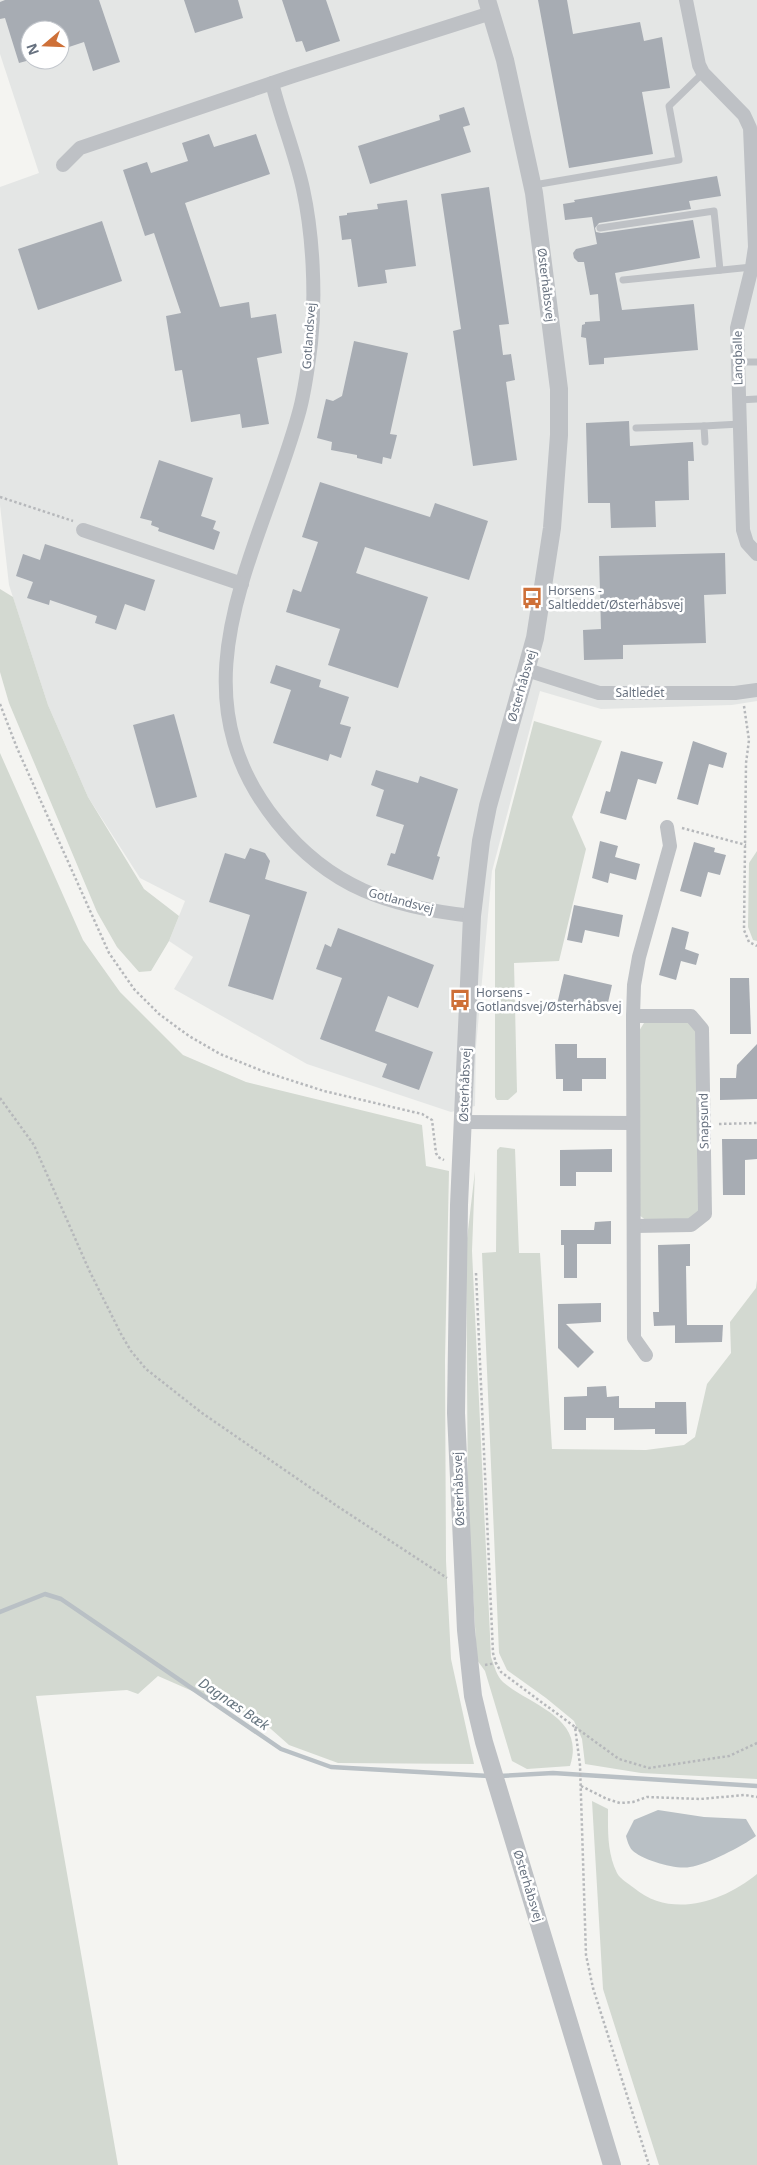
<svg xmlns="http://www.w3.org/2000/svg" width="757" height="2165" viewBox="0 0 757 2165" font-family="'Noto Sans',sans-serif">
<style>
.built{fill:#e4e6e5;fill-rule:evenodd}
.green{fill:#d3d9d1}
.water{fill:#b9c0c5}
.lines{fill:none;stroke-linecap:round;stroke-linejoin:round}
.stream{stroke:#b9c0c5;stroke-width:4.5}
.building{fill:#a7acb3}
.path{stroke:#b6b8bb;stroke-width:2.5;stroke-dasharray:2.5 2.5;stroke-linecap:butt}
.service{stroke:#bec1c5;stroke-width:7}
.minor{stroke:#bec1c5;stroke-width:14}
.tertiary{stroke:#bec1c5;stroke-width:18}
.labels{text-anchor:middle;stroke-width:5;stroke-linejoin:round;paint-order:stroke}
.street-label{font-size:12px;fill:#67717f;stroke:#fff}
.poi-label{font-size:12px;fill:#67717f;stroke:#fff;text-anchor:start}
.water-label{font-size:14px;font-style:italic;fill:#687782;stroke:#fff}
</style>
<rect width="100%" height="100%" fill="#f4f4f1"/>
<path class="built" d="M0 0H757V701L732 705 601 709 540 691 492 871 476 1047 475 1106 451 1112 307 1064 174 989 193 957 169 941 185 901 140 878 88 797 48 705 9 585 0 505V187L39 173 0 54ZM30 30H60V60H30Z"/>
<g class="green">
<polygon points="0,589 13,597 48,705 88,797 144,889 179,916 169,941 151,971 139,972 117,947 97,912 9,703 0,672"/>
<polygon points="534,721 602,741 572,817 586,849 559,961 514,963 517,1092 508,1100 497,1100 495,1097 495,870"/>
<polygon points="0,753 83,940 120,992 183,1055 246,1082 422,1125 426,1166 449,1171 445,1360 446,1561 451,1659 474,1764 338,1763 289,1745 263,1722 158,1676 138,1694 127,1690 36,1696 118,2165 0,2165"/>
<polygon points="757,851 757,941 753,940 748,927 749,863"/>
<polygon points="644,1023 691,1023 697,1028 698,1215 692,1221 647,1221 639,1215 639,1031"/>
<polygon points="500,1147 515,1149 519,1253 540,1253 552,1449 646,1450 684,1445 695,1437 707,1384 731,1353 730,1322 756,1288 757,1280 757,1779 641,1773 585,1764 582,1739 574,1721 546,1698 507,1670 499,1653 482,1253 496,1252 497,1150"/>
<path d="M475 1171 472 1251 491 1657C494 1665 497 1677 503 1682 531 1706 586 1717 570 1766L527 1769 512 1761 485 1671 477 1660 468 1508 466 1247Z"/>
<path d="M592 1801 608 1809C608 1831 607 1852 617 1873 620 1879 629 1884 634 1888 671 1919 723 1902 757 1874V2165H659L603 1989Z"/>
</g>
<path class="water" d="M658 1810 704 1817 746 1819 756 1836C743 1846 706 1865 690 1867 676 1870 642 1860 632 1850 629 1847 627 1840 626 1836L634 1820Z"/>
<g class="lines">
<g class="stream">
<polyline points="0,1612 45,1594 61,1599 281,1749 331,1767 489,1776"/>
<polyline points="499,1776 553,1773 757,1786"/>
</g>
</g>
<g class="building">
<polygon points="5,0 99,0 120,62 93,71 84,42 60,50 60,30 30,30 30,60 19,63 5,18 0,19 0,2"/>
<polygon points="184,0 238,0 243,18 195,33"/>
<polygon points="282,0 326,0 340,41 306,52 302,41 296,42"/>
<polygon points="538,0 567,0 573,34 640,22 644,41 662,37 670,88 642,92 653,154 569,168"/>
<polygon points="464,107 470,125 463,127 471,152 370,184 358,146 440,120 439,115"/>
<polygon points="209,134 214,147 256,134 270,174 185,203 220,307 249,302 251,318 276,314 282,353 257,358 269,424 242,428 240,414 191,422 182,370 175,371 166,316 181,313 154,233 145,236 123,170 147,162 151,173 188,161 182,143"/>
<polygon points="717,176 721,196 689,201 691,209 599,223 595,228 596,232 601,233 693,220 700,258 615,273 622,310 694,304 698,350 604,358 604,364 589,365 586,338 581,337 582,325 585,324 585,322 600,321 598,294 590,295 584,262 578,262 574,258 573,253 576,249 597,244 592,217 565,220 563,204 575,202 574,200"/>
<polygon points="489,187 509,324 499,325 503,355 511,354 515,380 506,382 517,460 473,466 453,331 461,329 441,194"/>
<polygon points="407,200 416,266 385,270 387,283 358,287 351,239 342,240 339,216 347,215 347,213 378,209 377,204"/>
<polygon points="102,221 122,281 38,310 18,249"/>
<polygon points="354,341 408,353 390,434 397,435 391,459 383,457 382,464 357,458 357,455 331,450 332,442 317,438 326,399 333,401 342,396"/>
<polygon points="629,421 630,446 693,442 694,461 688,461 689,500 655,501 656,527 611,528 610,503 588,503 586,423"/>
<polygon points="159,460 213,478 201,516 216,521 213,529 220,532 214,550 158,531 159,528 151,525 152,521 140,518"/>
<polygon points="320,482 430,517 435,503 488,521 469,580 365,547 356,573 428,597 398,688 328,665 340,629 286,612 293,589 301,592 318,542 302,537"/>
<polygon points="45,544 155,580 145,611 125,604 116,630 95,623 97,616 50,600 49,605 27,598 33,582 16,576 23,554 40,560"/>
<polygon points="725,553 726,594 704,595 706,643 623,645 623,659 584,660 583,630 601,629 599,556"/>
<polygon points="276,665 321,680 319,687 349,697 340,724 351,727 341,758 330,754 328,761 273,743 291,690 270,683"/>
<polygon points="174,714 197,797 156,808 133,725"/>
<polygon points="693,741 727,753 723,768 709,764 698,805 677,799"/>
<polygon points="621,751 663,762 656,784 638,779 626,820 600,813 606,791 610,792"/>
<polygon points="376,770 418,783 420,776 458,789 437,856 440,857 433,880 387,865 391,853 395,854 404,825 376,816 384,790 371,785"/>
<polygon points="600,841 618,846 615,857 640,864 636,880 610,873 608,883 592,878"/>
<polygon points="694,842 715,848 714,852 726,855 720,875 708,872 701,897 680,891"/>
<polygon points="250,848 265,853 270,861 265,879 307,892 273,1000 228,986 250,915 209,902 225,853 245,859"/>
<polygon points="574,905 623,915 619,937 585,930 582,943 567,940"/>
<polygon points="672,927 689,932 685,949 699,954 696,965 681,961 676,980 659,975"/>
<polygon points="338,928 434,965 418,1008 388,996 375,1031 433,1052 419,1090 382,1077 387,1064 320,1039 342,978 316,969 325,944 331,947"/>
<polygon points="564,974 612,985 607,1007 574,999 571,1012 556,1009"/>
<polygon points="730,978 749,978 751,1034 730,1034"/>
<polygon points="555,1044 577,1044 577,1058 606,1058 606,1079 582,1079 582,1091 563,1091 563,1079 556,1079"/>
<polygon points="757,1044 757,1099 720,1100 720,1078 736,1078 737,1065"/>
<polygon points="722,1139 757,1139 757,1159 745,1160 745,1195 723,1195"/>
<polygon points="612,1149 612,1172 576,1172 576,1186 560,1186 560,1150"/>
<polygon points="611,1221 611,1244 577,1244 577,1278 564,1278 564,1245 561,1245 561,1230 594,1230 595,1222"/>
<polygon points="690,1244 690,1266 686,1266 687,1325 654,1326 653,1312 659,1312 658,1245"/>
<polygon points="601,1303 601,1322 566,1324 594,1352 578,1368 558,1348 558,1304"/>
<polygon points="675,1325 723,1325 722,1342 675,1343"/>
<polygon points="606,1386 607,1397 619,1396 619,1408 655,1408 655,1402 686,1402 687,1434 655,1434 655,1429 614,1430 614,1418 586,1418 586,1430 564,1430 564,1397 587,1396 587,1387"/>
</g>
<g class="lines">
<g class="path">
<polyline points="0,497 73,521"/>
<polyline points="0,704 17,748 109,953 134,989 159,1014 189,1036 220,1054 265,1072 324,1091 422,1114 432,1120 436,1153 438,1157 444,1160"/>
<polyline points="744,706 749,740 746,763 744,930 749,942 757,946"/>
<polyline points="682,828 746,845"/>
<polyline points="0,1098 34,1145 89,1270 121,1334 131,1351 146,1369 202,1413 337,1506 447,1578"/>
<polyline points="719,1124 757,1123"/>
<polyline points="476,1273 493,1653 496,1663 501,1672 575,1727 580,1765 586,1955 593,1988 649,2165"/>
<polyline points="485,1665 496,1663"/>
<polyline points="575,1727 619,1759 649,1768 729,1756 757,1743"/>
<polyline points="581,1786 607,1799 620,1803 633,1802 647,1797 700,1799 745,1795 757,1797"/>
</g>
<g class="service">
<polyline points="534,185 679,160 669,106 703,73"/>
<polyline points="600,228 714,211 720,270"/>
<polyline points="623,280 752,267"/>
<polyline points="738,362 757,362"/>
<polyline points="739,400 757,399"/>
<polyline points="636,428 704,426"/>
<polyline points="705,442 704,426 740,424"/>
</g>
<g class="minor">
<polyline points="686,0 699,65 703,73 744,115 750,128 755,247 752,267 737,328 743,530 747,543 757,554"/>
<path d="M272 83C281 119 295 153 303 189 313 235 316 295 311 343 308 367 305 393 298 416 259 555 169 688 277 822 330 888 390 907 472 916"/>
<polyline points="63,165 80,148 293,76 491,13"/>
<polyline points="83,530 242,584"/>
<polyline points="527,670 599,693 735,693 757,690"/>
<polyline points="633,1016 691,1016 702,1029 705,1214 691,1225 635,1226"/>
<polyline points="463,1122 633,1123"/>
<polyline points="646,1355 634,1338 633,1016 634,985 639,957 670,846 667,827"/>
</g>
<polyline class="tertiary" points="487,0 505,60 534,193 559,389 559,435 552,528 535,638 488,806 481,841 472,916 459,1205 456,1413 466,1630 473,1696 484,1742 612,2165"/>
</g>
<defs>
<g id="bus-bare" transform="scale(1.725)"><path d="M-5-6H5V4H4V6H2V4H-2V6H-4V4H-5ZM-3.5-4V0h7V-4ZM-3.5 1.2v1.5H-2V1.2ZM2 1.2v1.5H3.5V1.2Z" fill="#ce7038" stroke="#fff" stroke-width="2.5" paint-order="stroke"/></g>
</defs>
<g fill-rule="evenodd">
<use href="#bus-bare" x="532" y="598"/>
<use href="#bus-bare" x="460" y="1000"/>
</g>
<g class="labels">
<g class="street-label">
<text transform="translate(546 285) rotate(83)" y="4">Østerhåbsvej</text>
<text transform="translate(309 336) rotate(-86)" y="4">Gotlandsvej</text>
<text transform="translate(738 358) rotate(-91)" y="4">Langballe</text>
<text transform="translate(522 686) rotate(-74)" y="4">Østerhåbsvej</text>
<text x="640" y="697">Saltledet</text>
<text transform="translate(401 901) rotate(15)" y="4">Gotlandsvej</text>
<text transform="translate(465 1085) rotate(-88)" y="4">Østerhåbsvej</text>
<text transform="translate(704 1121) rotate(-91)" y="4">Snapsund</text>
<text transform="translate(459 1489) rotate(-92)" y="4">Østerhåbsvej</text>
<text transform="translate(528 1886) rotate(73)" y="4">Østerhåbsvej</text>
</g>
<g class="poi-label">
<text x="548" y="595">Horsens -<tspan x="548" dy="14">Saltleddet/Østerhåbsvej</tspan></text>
<text x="476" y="997">Horsens -<tspan x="476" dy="14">Gotlandsvej/Østerhåbsvej</tspan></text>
</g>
<g class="water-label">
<text transform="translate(234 1704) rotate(34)" y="5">Dagnæs Bæk</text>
</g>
</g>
<g transform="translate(45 45) rotate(251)"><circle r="24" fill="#ffffff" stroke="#c2c6cc"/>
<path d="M0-4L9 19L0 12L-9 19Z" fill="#ce7038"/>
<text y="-8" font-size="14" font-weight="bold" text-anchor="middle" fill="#67717f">N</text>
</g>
</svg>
